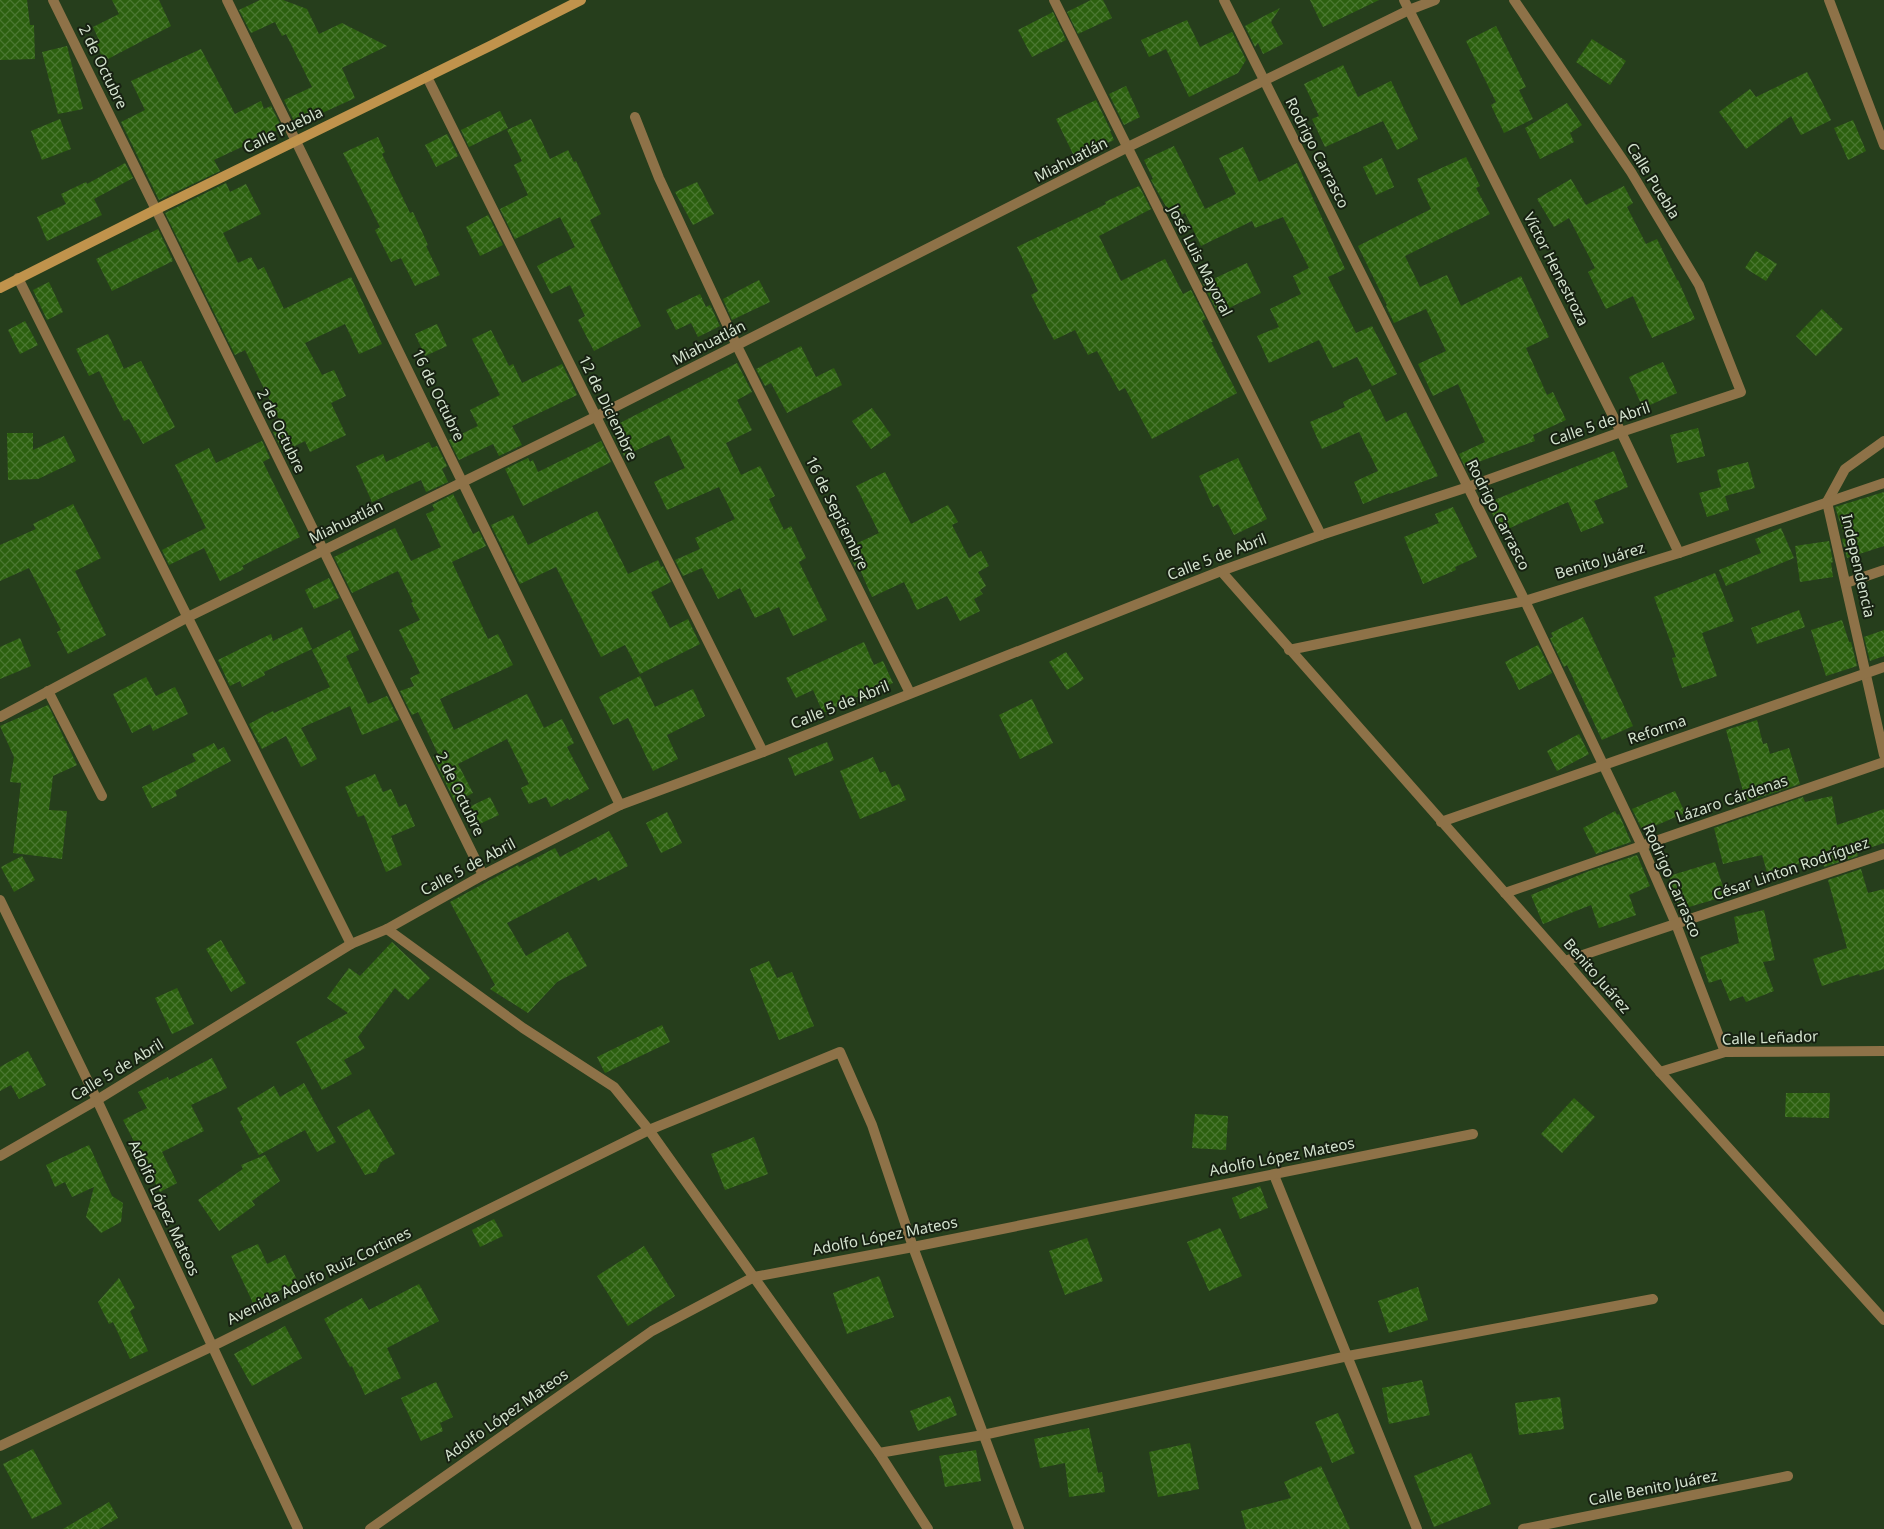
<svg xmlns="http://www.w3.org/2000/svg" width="1884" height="1529" viewBox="0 0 1884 1529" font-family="'Noto Sans',sans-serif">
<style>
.building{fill:url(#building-cross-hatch)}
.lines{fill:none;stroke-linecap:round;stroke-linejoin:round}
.street{stroke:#8e7248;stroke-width:10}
.secondary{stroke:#c0934c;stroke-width:10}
.labels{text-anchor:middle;stroke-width:4;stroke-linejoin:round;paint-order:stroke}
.street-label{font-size:15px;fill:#d4e3cf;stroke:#172112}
</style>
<defs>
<pattern id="building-cross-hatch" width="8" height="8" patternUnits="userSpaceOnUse" patternTransform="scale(1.25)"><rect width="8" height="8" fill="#2c600f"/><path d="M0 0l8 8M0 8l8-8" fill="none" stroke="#4a7731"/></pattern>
</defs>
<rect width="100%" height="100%" fill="#263e1c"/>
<g class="building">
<polygon points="0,0 27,0 30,25 34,25 35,59 0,60"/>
<polygon points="112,0 159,0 171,26 104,61 94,39 98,38 93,27 119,14"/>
<polygon points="260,0 283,0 307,9 319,34 342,23 387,46 342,68 355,98 296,125 284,100 312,87 286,34 282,36 275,22 251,33 239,10"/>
<polygon points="1091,0 1103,0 1112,18 1078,34 1067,12"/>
<polygon points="1310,0 1379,0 1323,27"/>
<polygon points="1280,8 1271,22 1283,44 1263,54 1258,43 1255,47 1245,26"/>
<polygon points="1053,12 1066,40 1032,57 1018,30"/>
<polygon points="1187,20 1200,47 1232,32 1246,60 1238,73 1189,97 1166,49 1149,57 1141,40"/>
<polygon points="1496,26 1526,87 1519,90 1533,119 1504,133 1491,105 1496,102 1466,41"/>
<polygon points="1592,39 1626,61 1610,85 1576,62"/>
<polygon points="67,46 83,109 58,114 42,52"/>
<polygon points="201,49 235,114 261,101 264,109 271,106 282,128 214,160 220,171 159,200 121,122 145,110 131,81"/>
<polygon points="1343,65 1358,97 1391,81 1418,139 1397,150 1383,121 1325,147 1312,119 1319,116 1304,84"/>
<polygon points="1807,72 1831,120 1801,135 1791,116 1746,149 1719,112 1750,89 1756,97"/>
<polygon points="1126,86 1140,117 1124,125 1109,94"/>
<polygon points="1096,100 1111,131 1110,131 1114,140 1075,158 1056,119"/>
<polygon points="1567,103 1582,125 1570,133 1574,142 1540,159 1525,128"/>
<polygon points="500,111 508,128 469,147 461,130"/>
<polygon points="60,119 71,149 42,160 31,131"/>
<polygon points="531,119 550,159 568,150 574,162 576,161 601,214 590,220 641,326 594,351 578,320 585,316 570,285 551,294 537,266 575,247 560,217 515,239 500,209 528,195 514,165 522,161 507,130"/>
<polygon points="1853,120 1866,151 1848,160 1834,128"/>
<polygon points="447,134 458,156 436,167 425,145"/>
<polygon points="378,137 385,152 382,154 410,213 413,212 428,245 426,246 440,275 415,286 401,258 391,262 375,230 380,227 343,153"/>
<polygon points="1174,146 1205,209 1236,194 1219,158 1243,147 1259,182 1297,163 1345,269 1328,277 1356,333 1372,326 1397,374 1372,386 1357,357 1333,368 1319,340 1269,363 1257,336 1279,327 1270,309 1301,294 1293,276 1309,268 1283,217 1255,228 1252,221 1201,246 1185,213 1173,219 1151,180 1153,179 1144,160"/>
<polygon points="1466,157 1480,186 1476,188 1490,214 1405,256 1420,287 1447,275 1461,306 1521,276 1549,337 1526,348 1547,395 1553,392 1566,420 1533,435 1535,441 1465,467 1459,454 1485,442 1458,384 1433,396 1418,364 1446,351 1426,309 1394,323 1386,306 1387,305 1358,246 1431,209 1417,179"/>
<polygon points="1382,158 1394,187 1376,195 1363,167"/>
<polygon points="125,163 133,178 94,199 102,215 47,241 37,217 66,204 61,194 86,182 87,184"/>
<polygon points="1571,179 1586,205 1624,186 1633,203 1627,207 1646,244 1657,239 1677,280 1678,280 1695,319 1652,338 1633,296 1606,309 1588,272 1595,268 1569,218 1554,227 1537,199"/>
<polygon points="697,182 714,214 693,225 675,192"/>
<polygon points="226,183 230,192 246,184 261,214 223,233 238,263 251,257 258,270 264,267 284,309 351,277 382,344 359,354 345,324 305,343 322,375 334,370 346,396 331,403 346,435 310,452 305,441 283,452 273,432 283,427 245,350 235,355 165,213"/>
<polygon points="1139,186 1151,209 1099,236 1121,281 1165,259 1183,294 1191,290 1206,319 1202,321 1213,342 1211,342 1237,393 1152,439 1125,388 1119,391 1097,351 1088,355 1075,330 1054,340 1031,295 1038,291 1017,247 1106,204 1105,202"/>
<polygon points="488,215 503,245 480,256 466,227"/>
<polygon points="158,229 173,261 112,291 96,259"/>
<polygon points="1756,251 1777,264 1766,281 1745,268"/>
<polygon points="1247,263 1261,293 1218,313 1203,284"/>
<polygon points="759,280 770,302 732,320 723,299"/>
<polygon points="49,282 63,312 47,320 33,290"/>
<polygon points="700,294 706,307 710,305 720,326 698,337 691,323 676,330 666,310"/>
<polygon points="1822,309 1843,329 1816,356 1796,336"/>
<polygon points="25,321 38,345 20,354 8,330"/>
<polygon points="437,324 447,346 425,356 415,334"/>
<polygon points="491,330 509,366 513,364 522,383 562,364 577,395 512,426 522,445 499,456 493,444 459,460 449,440 478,426 470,410 500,395 472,339"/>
<polygon points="108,334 124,369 141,361 175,427 143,444 129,419 124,421 99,371 89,376 76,349"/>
<polygon points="801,346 816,377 834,368 842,385 787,413 771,383 765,386 756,369"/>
<polygon points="1663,362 1677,393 1643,408 1629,377"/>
<polygon points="737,363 752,392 737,400 752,430 726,443 741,475 760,466 775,496 769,499 784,530 791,526 806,558 799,562 827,620 793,636 779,607 755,618 740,588 718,599 702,568 683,576 675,560 700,549 695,538 735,519 719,487 667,510 654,482 685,468 669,435 624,456 613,435 620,432 616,425"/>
<polygon points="1370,389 1386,422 1406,412 1438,476 1390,494 1389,493 1363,504 1354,482 1378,471 1359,432 1322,449 1310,422 1345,407 1343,402"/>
<polygon points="872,408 891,435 871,449 852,421"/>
<polygon points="1698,428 1705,456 1677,463 1670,435"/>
<polygon points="7,433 33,433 33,450 64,436 76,461 38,479 8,480"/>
<polygon points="262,441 270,458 263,462 300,537 242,566 244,569 220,581 204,548 169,565 162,550 206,528 175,465 209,448 216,463"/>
<polygon points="601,441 611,462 523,506 505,469 528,458 530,462 533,460 538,472"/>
<polygon points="429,442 432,448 437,446 447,466 442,469 448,482 426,492 421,480 372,502 356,466 383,454 386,462"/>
<polygon points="1614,451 1628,487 1594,501 1604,523 1581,532 1568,502 1501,532 1487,503"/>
<polygon points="1238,458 1267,519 1234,535 1218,504 1213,507 1199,476"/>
<polygon points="1748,462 1755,488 1725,496 1729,510 1707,517 1699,493 1721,487 1717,470"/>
<polygon points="885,472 911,524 948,505 958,522 952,525 969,558 981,551 989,566 978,572 986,586 980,590 983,594 974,599 980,611 960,621 947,596 917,610 904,582 872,597 858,565 855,567 847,548 879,533 856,486"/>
<polygon points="1884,492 1884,546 1847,558 1842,539 1845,538 1835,507"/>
<polygon points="453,494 473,534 479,531 486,546 452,562 488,639 498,634 513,665 440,699 454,730 527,694 544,728 562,719 574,743 567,747 589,789 569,800 568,798 551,807 546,797 529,804 521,788 529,784 507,739 458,764 473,793 455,802 433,757 438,754 418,712 412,715 400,691 414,686 410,678 420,673 399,630 420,620 411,603 413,602 398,571 352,593 334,557 395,528 411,561 441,547 426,514 435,510 432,505"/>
<polygon points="73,504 101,558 75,571 106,635 68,654 57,632 61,630 29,568 0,581 0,545 36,529 33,524"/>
<polygon points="1453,507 1477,557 1455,567 1456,570 1423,584 1404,537 1439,523 1435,514"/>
<polygon points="597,511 628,574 658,560 661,567 663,566 671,582 651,592 670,628 688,619 700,644 640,674 625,645 601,657 556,567 520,584 491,525 513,515 528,545"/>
<polygon points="1781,528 1794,558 1726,586 1719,570 1761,553 1755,539"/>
<polygon points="1829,541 1833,562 1831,563 1833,577 1800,582 1795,546"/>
<polygon points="1715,573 1734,621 1702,633 1717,676 1682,688 1672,658 1676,657 1654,597"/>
<polygon points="329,578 339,598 314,609 305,590"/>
<polygon points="1799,610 1805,627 1757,644 1751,628"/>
<polygon points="1583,617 1633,726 1602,740 1567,665 1564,667 1550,638 1553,637 1551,633"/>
<polygon points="1842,620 1849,642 1851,642 1857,666 1826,676 1811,630"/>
<polygon points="302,627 312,649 264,672 265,675 242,687 240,681 230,686 218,660 271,634 273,641"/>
<polygon points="350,630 359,650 346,656 368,704 387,696 399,720 362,735 350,706 301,728 317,759 301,767 286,736 262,749 249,724 273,711 274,713 330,687 312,650"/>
<polygon points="1884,630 1884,656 1870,661 1864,637"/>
<polygon points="20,638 31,666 0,679 0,647"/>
<polygon points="864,642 874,665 883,661 893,683 877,690 876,688 823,713 813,690 796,698 786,678"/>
<polygon points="1538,645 1552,673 1519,690 1505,662"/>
<polygon points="1066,652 1084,679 1067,690 1049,662"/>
<polygon points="640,676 655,707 693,689 705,716 667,735 678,759 653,771 628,718 613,725 599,697"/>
<polygon points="146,677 156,696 175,687 188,714 153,731 150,724 132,733 113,694"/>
<polygon points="1032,699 1053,743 1020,759 999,715"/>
<polygon points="48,705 77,765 53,776 49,810 67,811 62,859 13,853 21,783 10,782 14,757 0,726"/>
<polygon points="1757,720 1763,744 1767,743 1770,754 1789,748 1800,784 1746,802 1726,730"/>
<polygon points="1579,734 1589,754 1557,771 1547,751"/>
<polygon points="827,742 834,760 795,776 788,758"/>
<polygon points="214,743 218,750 224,747 231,761 175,791 177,796 152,808 142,787 196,761 192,754"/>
<polygon points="873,757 880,773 885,771 892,787 899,784 906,800 860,819 840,771"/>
<polygon points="375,774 383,792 391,789 399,807 406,804 415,826 391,836 402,865 386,872 364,815 358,817 345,787"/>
<polygon points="1675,791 1685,813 1643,831 1632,809"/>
<polygon points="1832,796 1837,825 1884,809 1884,843 1857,852 1858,856 1824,867 1822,858 1767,872 1762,855 1723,864 1714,828 1803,797 1805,802"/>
<polygon points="490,797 499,815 475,826 467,808"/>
<polygon points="1615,811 1617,815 1619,814 1631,842 1596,854 1583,828"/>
<polygon points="667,812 682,843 661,853 646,823"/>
<polygon points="609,831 628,866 598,881 596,877 507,923 526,956 568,932 587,966 557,982 528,1013 490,989 495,985 450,902 518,865 519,867 555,848 560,857"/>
<polygon points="1637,855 1650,886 1629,895 1636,915 1599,928 1591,905 1543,924 1531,895 1589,871"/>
<polygon points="22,856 35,880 14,892 1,867"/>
<polygon points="1715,862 1726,896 1679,910 1669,876"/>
<polygon points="1861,869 1868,893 1884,889 1884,969 1860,976 1859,974 1822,986 1813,959 1847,948 1828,880"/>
<polygon points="1764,910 1775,960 1763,962 1774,991 1746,1002 1743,996 1730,1001 1721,979 1709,983 1700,957 1739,943 1734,917"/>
<polygon points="221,940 246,983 231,992 206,949"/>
<polygon points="392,942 430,978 408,1000 395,988 358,1037 365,1048 344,1060 352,1074 322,1090 296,1042 348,1013 327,998 349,968 360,976"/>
<polygon points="769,961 777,978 792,972 814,1026 779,1040 750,969"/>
<polygon points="177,988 194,1024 172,1034 155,998"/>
<polygon points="662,1025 670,1042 605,1073 597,1057"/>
<polygon points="28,1051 46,1085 19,1099 11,1085 0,1091 0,1067"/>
<polygon points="212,1058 227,1088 191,1105 204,1131 162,1152 177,1183 160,1192 123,1120 147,1108 138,1092 168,1077 169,1080"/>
<polygon points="304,1083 336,1142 317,1152 305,1130 259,1155 240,1122 243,1119 237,1108 274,1086 280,1097"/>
<polygon points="1786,1093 1830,1093 1829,1118 1785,1117"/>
<polygon points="1574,1098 1595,1117 1562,1153 1541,1134"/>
<polygon points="369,1109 395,1154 381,1162 376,1172 365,1175 337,1127"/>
<polygon points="1195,1114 1228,1116 1226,1150 1192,1148"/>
<polygon points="754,1137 768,1174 725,1190 711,1154"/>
<polygon points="89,1145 112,1196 123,1203 121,1222 101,1233 86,1217 94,1187 72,1197 65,1182 55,1187 46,1165"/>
<polygon points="265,1155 280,1181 252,1201 255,1205 219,1231 198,1200 243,1169 241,1165"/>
<polygon points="1260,1186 1268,1208 1240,1219 1232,1198"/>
<polygon points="494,1219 503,1236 480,1247 472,1230"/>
<polygon points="1220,1228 1242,1276 1209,1291 1187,1242"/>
<polygon points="1087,1238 1103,1281 1065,1295 1049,1251"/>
<polygon points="258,1244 267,1264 285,1255 298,1282 253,1303 231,1256"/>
<polygon points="644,1246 675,1296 628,1326 597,1276"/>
<polygon points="879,1276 894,1317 847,1334 833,1293"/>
<polygon points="119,1278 135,1308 130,1311 148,1351 130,1359 113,1322 109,1324 98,1302"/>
<polygon points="419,1284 439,1321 387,1348 401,1378 365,1395 352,1366 350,1367 324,1319 362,1298 369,1310"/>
<polygon points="1418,1287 1428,1320 1389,1333 1378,1301"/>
<polygon points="285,1326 302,1358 252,1386 234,1354"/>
<polygon points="1422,1380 1430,1415 1389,1424 1382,1388"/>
<polygon points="436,1382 453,1417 440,1423 443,1431 421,1441 401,1398"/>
<polygon points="950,1396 957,1415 918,1431 910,1411"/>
<polygon points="1560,1397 1564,1429 1519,1435 1515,1403"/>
<polygon points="1338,1413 1355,1453 1332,1463 1315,1422"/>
<polygon points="1089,1428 1098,1473 1102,1472 1105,1492 1069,1497 1065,1463 1040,1468 1034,1439"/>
<polygon points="1190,1443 1199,1489 1158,1497 1149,1452"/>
<polygon points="33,1449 62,1504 32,1519 3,1464"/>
<polygon points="976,1450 981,1481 945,1487 939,1456"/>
<polygon points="1471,1453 1491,1504 1434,1527 1414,1476"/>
<polygon points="1321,1466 1350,1529 1246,1529 1241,1511 1291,1498 1284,1482"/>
<polygon points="109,1502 118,1518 99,1529 63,1529"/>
</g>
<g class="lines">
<g class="street">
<polyline points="53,0 483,875"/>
<polyline points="227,0 620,805"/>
<polyline points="1054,0 1321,535"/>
<polyline points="1224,0 1525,601 1642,846 1676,924 1725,1052"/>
<polyline points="1404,0 1621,432 1679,553"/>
<polyline points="1829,0 1884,145"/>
<polyline points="427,77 763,752"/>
<polyline points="635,117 659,178 737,346 910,693"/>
<polyline points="18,278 351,944"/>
<polyline points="1827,502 1884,755"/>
<polyline points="1827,502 1845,469 1884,441"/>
<polyline points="1221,571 1565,961 1660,1072 1884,1320"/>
<polyline points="1846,583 1884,570"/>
<polyline points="1289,650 1525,601 1679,553 1884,483"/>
<polyline points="48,691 102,796"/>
<polyline points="0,717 188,617 595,417 1126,148 1409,10 1435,0"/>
<polyline points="1441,822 1884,667"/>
<polyline points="1505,893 1884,762"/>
<polyline points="0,900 97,1100 298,1529"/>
<polyline points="387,929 523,1028 614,1087 649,1130 879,1453 928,1529"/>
<polyline points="1565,961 1884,854"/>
<polyline points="1660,1072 1725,1052 1884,1051"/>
<polyline points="0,1156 97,1100 351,944 387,929 483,875 620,805 763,752 1221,571 1321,535 1468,487 1621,432 1741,392 1699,285 1631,172 1514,0"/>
<polyline points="1274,1175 1417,1529"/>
<polyline points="0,1446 213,1346 649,1130 840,1052 872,1125 913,1247 1019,1529"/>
<polyline points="879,1453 983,1435 1348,1356 1653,1299"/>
<polyline points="370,1529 652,1331 754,1277 913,1247 1473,1134"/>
<polyline points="1523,1529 1788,1476"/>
</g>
<polyline class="secondary" points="0,288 157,209 492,45 581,0"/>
</g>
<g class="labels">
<g class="street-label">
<text transform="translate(103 67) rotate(64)" y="5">2 de Octubre</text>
<text transform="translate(283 130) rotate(-26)" y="5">Calle Puebla</text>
<text transform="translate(1317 153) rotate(63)" y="5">Rodrigo Carrasco</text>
<text transform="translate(1071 160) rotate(-27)" y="5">Miahuatlán</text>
<text transform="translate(1653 181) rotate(58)" y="5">Calle Puebla</text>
<text transform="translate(1200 261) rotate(63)" y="5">José Luis Mayoral</text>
<text transform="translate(1556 269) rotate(63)" y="5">Víctor Henestroza</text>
<text transform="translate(709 343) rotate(-27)" y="5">Miahuatlán</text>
<text transform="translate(438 395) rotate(64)" y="5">16 de Octubre</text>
<text transform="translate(608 408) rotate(64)" y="5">12 de Diciembre</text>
<text transform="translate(1600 424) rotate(-19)" y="5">Calle 5 de Abril</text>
<text transform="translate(281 431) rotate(64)" y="5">2 de Octubre</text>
<text transform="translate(837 513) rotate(64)" y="5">16 de Septiembre</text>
<text transform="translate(1498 515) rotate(63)" y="5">Rodrigo Carrasco</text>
<text transform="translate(346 522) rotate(-26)" y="5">Miahuatlán</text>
<text transform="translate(1217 557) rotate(-21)" y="5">Calle 5 de Abril</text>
<text transform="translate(1600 561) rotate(-17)" y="5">Benito Juárez</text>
<text transform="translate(1858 566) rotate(77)" y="5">Independencia</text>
<text transform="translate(840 705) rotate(-22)" y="5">Calle 5 de Abril</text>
<text transform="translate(1657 730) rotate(-19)" y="5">Reforma</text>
<text transform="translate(460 794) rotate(64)" y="5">2 de Octubre</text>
<text transform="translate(1732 799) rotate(-19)" y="5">Lázaro Cárdenas</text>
<text transform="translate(468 867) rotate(-28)" y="5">Calle 5 de Abril</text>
<text transform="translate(1791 869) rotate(-19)" y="5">César Linton Rodríguez</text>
<text transform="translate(1672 881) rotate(66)" y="5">Rodrigo Carrasco</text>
<text transform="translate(1597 976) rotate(49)" y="5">Benito Juárez</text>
<text transform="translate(1770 1038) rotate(-2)" y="5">Calle Leñador</text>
<text transform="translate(117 1070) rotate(-31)" y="5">Calle 5 de Abril</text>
<text transform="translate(1282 1157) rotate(-11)" y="5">Adolfo López Mateos</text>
<text transform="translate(164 1208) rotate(65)" y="5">Adolfo López Mateos</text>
<text transform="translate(885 1236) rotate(-11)" y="5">Adolfo López Mateos</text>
<text transform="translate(319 1276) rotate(-26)" y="5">Avenida Adolfo Ruiz Cortines</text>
<text transform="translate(506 1415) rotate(-35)" y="5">Adolfo López Mateos</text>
<text transform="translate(1653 1488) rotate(-11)" y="5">Calle Benito Juárez</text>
</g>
</g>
</svg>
